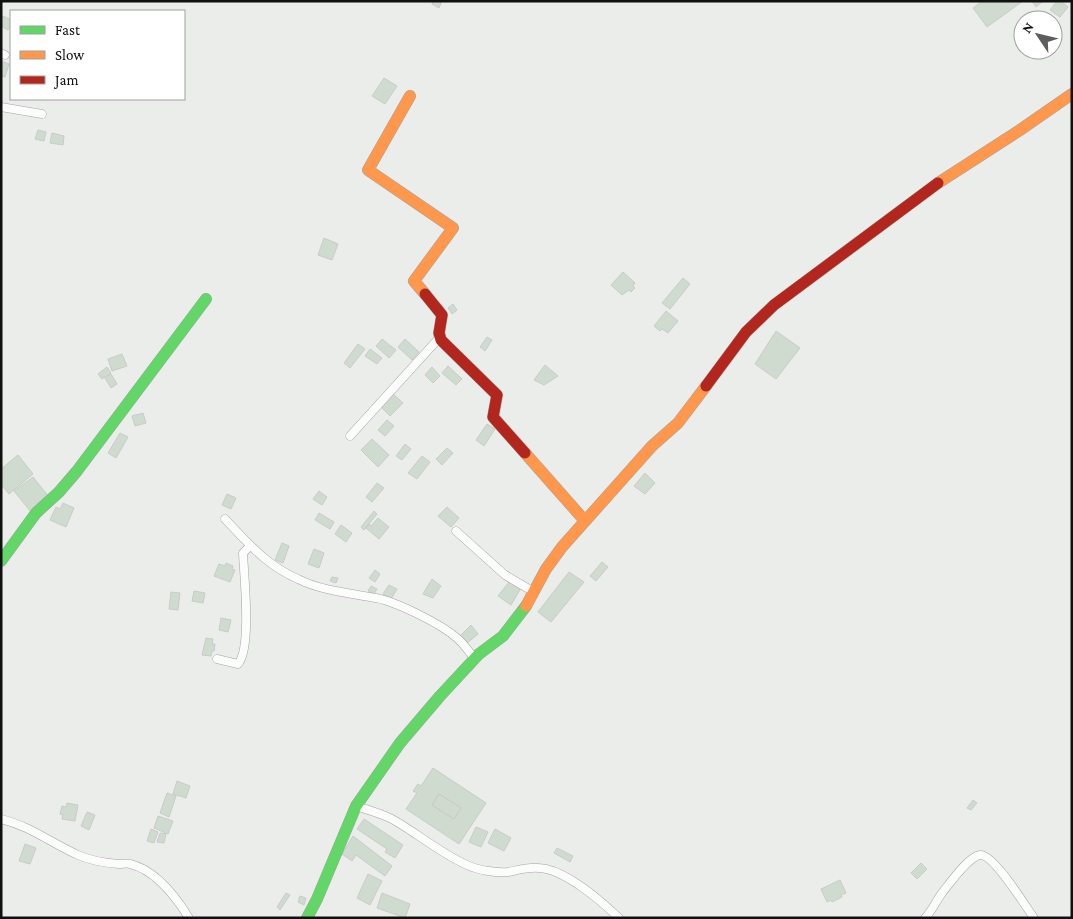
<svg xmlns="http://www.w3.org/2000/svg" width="1073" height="919" viewBox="0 0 1073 919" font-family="'Crimson Pro',serif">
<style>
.building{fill:#d0dbd0;stroke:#c9cbc9;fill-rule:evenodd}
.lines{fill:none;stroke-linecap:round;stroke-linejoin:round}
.street-casing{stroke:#a2a4a2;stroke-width:9}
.fast-casing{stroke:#a2a4a2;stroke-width:12}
.slow-casing{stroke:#a2a4a2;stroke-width:12}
.jam-casing{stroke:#a2a4a2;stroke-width:12}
.street{stroke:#fcfcfc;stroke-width:8}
.fast{stroke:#63d668;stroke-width:11}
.slow{stroke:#ff974d;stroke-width:11}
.jam{stroke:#b3261e;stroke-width:11}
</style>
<rect width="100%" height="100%" fill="#eaedea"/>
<g class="building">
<polygon points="433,1 442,1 439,8 432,4"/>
<polygon points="982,1 1023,1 987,27 973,8"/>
<polygon points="1032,1 1043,1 1036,7"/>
<polygon points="1057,1 1061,1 1068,7 1060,17 1050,10"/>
<polygon points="3,16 11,20 11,25 8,30 1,26 1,19"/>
<polygon points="1,61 9,64 5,77 1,76"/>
<polygon points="384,78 397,86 385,104 372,96"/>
<polygon points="38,130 46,132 44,141 35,139"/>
<polygon points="52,133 64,136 63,145 50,143"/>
<polygon points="324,238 338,244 332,260 318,255"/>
<polygon points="623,272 635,283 633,286 635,288 631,292 629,290 622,295 611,285"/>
<polygon points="683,278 690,284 670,309 662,303"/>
<polygon points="453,304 457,310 452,314 448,308"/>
<polygon points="666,311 678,321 668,333 662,329 660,331 654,326"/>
<polygon points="776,331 800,348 776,379 755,364"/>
<polygon points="487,337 492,340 485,351 480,347"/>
<polygon points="382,339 396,350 389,358 376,346"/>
<polygon points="405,339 419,352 412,360 398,347"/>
<polygon points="358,344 365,349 350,368 344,363"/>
<polygon points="370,349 382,358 377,364 365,356"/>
<polygon points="122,354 127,366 112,371 108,359"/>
<polygon points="545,365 558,376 544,385 534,380"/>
<polygon points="448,366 462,379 456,385 442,373"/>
<polygon points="107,367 111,373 102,379 98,374"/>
<polygon points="432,367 440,376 433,383 425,375"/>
<polygon points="111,374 117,384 111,388 105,378"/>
<polygon points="393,394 403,403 390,416 381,407"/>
<polygon points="143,413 146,423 135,426 132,416"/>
<polygon points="387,420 394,426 385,436 378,430"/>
<polygon points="487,424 495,429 484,446 476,440"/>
<polygon points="120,433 128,437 116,458 108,453"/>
<polygon points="372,439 389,455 378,467 361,450"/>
<polygon points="405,444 411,449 402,460 396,456"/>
<polygon points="447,448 453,453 442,465 436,459"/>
<polygon points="18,455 33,474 9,494 1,484 1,469"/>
<polygon points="422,456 430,462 417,479 408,473"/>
<polygon points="645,473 655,483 645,494 634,486"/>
<polygon points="33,477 49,497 31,512 14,491"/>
<polygon points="377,483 384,488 372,502 366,497"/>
<polygon points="319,491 327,497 322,505 313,499"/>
<polygon points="227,494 236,498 231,509 222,505"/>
<polygon points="63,503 74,508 66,527 50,520 56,507 60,509"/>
<polygon points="447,507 459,518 451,527 438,516"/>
<polygon points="374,511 377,514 364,530 361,527"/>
<polygon points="319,513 334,522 330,529 315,520"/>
<polygon points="378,518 389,527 379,539 366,528 369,524 371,526"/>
<polygon points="341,525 352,533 346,542 335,534"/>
<polygon points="282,543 289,546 283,563 275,560"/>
<polygon points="314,549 324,553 319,568 308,564"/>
<polygon points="602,562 608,567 596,581 590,576"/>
<polygon points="226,563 233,566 232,569 235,570 230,582 214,576 219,564 225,566"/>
<polygon points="375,570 380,574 375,582 369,578"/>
<polygon points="569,572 584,582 551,622 538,612"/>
<polygon points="332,577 338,578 336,583 330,581"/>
<polygon points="432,579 441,586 433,598 423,594"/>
<polygon points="509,582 521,588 511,605 498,596"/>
<polygon points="389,585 397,589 391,599 383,594"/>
<polygon points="371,586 377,589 374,594 368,591"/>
<polygon points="194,591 205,593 203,603 192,601"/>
<polygon points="171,592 180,593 178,610 169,609"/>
<polygon points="221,618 231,620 228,632 219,630"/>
<polygon points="471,625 478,634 466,644 460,636"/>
<polygon points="206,638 213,639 212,644 215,644 214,651 212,651 211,656 202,655"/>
<path d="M433 768 486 803 459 844 406 809 417 793 413 791 418 784 421 786ZM439 794 461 808 454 819 432 805Z"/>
<polygon points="177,781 190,786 186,798 173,794"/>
<polygon points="167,793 176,796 169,817 160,813"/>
<polygon points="439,794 461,808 454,819 432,805"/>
<polygon points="973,800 977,803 971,810 967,808"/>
<polygon points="67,803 78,805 75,821 62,819 63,815 60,814 62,806 66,807"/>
<polygon points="87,812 95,815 89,830 81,826"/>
<polygon points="158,816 173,821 168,834 154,828"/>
<polygon points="364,819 403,845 395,858 385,852 387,849 357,829"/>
<polygon points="476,827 488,832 481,847 469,842"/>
<polygon points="151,829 158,832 154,843 147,841"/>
<polygon points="495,829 511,838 504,851 488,843"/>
<polygon points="160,833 166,834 164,843 157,842"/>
<polygon points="353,836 392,866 385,876 356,855 352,861 342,854"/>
<polygon points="25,844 36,848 30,864 19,861"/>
<polygon points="557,848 573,856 570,862 554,853"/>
<polygon points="921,863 927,869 917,879 911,873"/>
<polygon points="368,874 382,881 370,905 357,898"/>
<polygon points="840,880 846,893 841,895 842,897 832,902 831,900 827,902 821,889"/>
<polygon points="286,893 290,895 280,910 277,907"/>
<polygon points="382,893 410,904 405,918 377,908"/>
<polygon points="300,896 306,898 304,905 298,902"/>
</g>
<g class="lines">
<g class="street-casing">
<g id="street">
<polyline points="1,53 5,55"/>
<polyline points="1,107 42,114"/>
<polyline points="350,436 440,337"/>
<path d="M225 519C248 543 266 565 298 579 322 591 349 593 376 598 397 602 441 624 457 638 464 644 469 652 475 659"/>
<polyline points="456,531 505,575 534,592"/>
<path d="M217 659 238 664C252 648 244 576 243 553L250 546"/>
<path d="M356 806C368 810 380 813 392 819 417 833 440 853 467 865 478 870 495 873 508 872 518 870 528 867 539 868 564 869 600 900 619 918"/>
<path d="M1 819C30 826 51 843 78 855 89 860 106 863 119 864 123 864 127 863 130 864 156 870 176 897 189 918"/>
<path d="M925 918C932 911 936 901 942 893 950 883 968 857 980 855 993 853 1026 907 1034 918"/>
</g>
</g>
<g class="fast-casing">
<g id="fast">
<polyline points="1,561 36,513 59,492 77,471 206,299"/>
<polyline points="307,918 317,899 356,806 400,743 440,696 479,654 503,636 526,606"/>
</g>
</g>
<g class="slow-casing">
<g id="slow">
<polyline points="410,96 368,170 453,228 414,281 425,294"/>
<polyline points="938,183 1020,130 1072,94"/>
<polyline points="525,453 585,521"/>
<polyline points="526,606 546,569 562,547 652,446 678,423 706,386"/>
</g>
</g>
<g class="jam-casing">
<g id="jam">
<polyline points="425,294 442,315 439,333 441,340 497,395 493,417 525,453"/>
<polyline points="706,386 746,332 774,305 938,183"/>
</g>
</g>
<use href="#street" class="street"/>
<use href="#fast" class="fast"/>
<use href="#slow" class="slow"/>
<use href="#jam" class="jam"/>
</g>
<rect width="1073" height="919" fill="none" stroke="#0f100f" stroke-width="5"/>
<rect x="10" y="10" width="175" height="90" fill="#ffffff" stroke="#9f9f9f"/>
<rect x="20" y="26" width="25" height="8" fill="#63d668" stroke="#9f9f9f"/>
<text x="55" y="35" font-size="15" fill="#0f100f">Fast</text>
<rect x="20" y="51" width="25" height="8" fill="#ff974d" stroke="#9f9f9f"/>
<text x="55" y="60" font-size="15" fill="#0f100f">Slow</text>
<rect x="20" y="76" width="25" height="8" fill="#b3261e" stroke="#9f9f9f"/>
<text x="55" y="85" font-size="15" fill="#0f100f">Jam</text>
<g transform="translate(1038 35) rotate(305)"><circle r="24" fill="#ffffff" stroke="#9f9f9f"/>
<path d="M0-4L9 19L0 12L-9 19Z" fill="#5c5d5c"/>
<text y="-8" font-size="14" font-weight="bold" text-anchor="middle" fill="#0f100f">N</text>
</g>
</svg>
